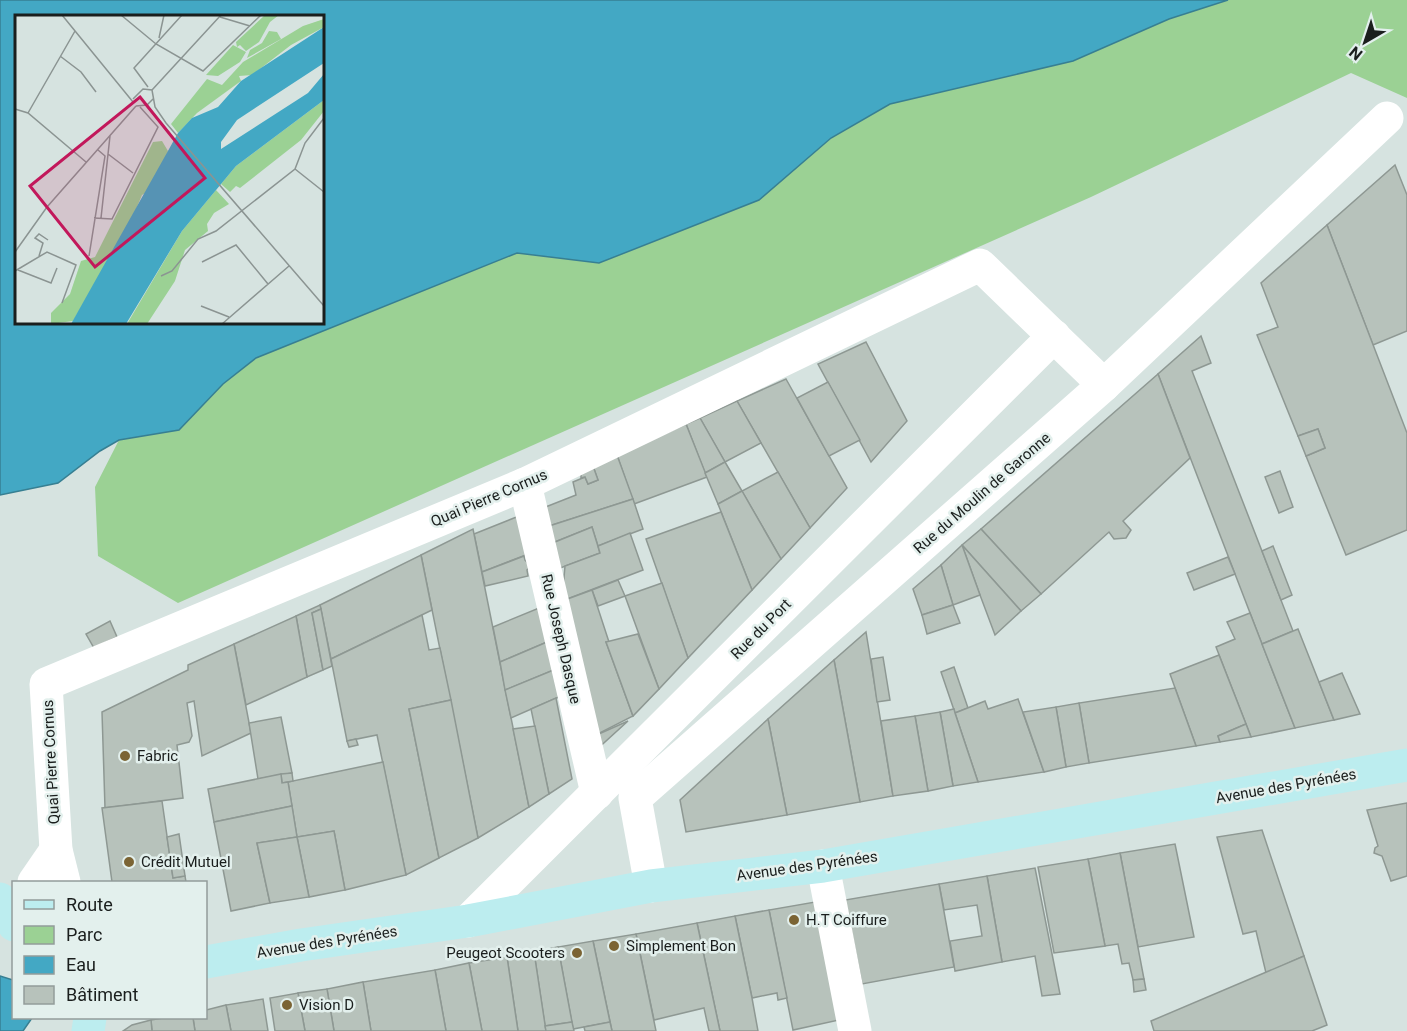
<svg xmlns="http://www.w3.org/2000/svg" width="1407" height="1031" viewBox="0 0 1407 1031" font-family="Roboto,sans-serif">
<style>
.green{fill:#9bd194}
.water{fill:#43a8c4;stroke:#377f92;stroke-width:1.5;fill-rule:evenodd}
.building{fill:#b7c2bb;stroke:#8e9893;stroke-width:1.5}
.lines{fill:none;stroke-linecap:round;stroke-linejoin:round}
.street{stroke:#fff;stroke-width:33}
.secondary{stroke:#bcedef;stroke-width:33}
.poi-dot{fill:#7b6434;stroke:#e3f0ed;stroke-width:2}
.labels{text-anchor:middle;stroke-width:5;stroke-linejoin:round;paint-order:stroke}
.street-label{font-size:15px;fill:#1a1e1d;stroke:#e3f0ed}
.poi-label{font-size:15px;fill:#1a1e1d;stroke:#e3f0ed;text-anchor:start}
.inset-road{fill:none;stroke:#8b9492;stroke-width:1.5}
.view{fill:#c2185b;fill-opacity:0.15;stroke:#c2185b;stroke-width:3}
.inset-edge{fill:none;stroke:#1a1e1d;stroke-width:3}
</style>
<rect width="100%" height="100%" fill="#d6e3e0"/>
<polygon class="green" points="1228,0 1407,0 1407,98 1351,73 1091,197 178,603 98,556 95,487 119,440 179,430 223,384 256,358 517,253 599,263 759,200 831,138 890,104 1073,61 1169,19"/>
<g class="water">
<path d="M0 0H1228L1169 19 1073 61 890 104 831 138 759 200 599 263 517 253 256 358 223 384 179 430 119 440 100 451 58 483 0 495ZM16 16H322V322H16Z"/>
<polygon points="0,976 13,980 14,1018 32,1018 23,1031 0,1031"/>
</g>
<g class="building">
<polygon points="1395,165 1407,195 1407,331 1373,345 1327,225"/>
<polygon points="1327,225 1407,433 1407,530 1346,555 1306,456 1325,448 1318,429 1298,436 1257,335 1278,327 1261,283"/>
<polygon points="1201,336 1211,363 1192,371 1293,631 1262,644 1158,374"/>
<polygon points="866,342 907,421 871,462 818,364"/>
<polygon points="1158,374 1190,458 1123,521 1131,530 1126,538 1114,539 1109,532 1041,594 981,529"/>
<polygon points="786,379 847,488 810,528 737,401"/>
<polygon points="828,382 860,440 829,456 797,398"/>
<polygon points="737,401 761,443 725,462 700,418"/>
<polygon points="700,418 725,462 705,473 686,424"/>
<polygon points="686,424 707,477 634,504 617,455"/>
<polygon points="1318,429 1325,448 1306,456 1298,436"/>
<polygon points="617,455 633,499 546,527 543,508 576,495 573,482 585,477 588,484 598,480 593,466"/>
<polygon points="725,462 742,491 718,504 705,473"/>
<polygon points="593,466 598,480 588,484 585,477 581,478 581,473"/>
<polygon points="1280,471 1293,507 1279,513 1265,477"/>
<polygon points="778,472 810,528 781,559 742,491"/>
<polygon points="742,491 781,559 752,590 718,504"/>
<polygon points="633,499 643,529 598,546 592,527 550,544 546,527"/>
<polygon points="721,512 752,590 688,658 646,539"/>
<polygon points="519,516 531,553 482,572 474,534"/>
<polygon points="592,527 600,553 555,570 550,544"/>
<polygon points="473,529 529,807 478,838 421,555"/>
<polygon points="981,529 1041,594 1021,611 962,545"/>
<polygon points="630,533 643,570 562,601 565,566 600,553 598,546"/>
<polygon points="962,545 1021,611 995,635 980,595"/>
<polygon points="962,545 980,595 953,605 941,565"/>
<polygon points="1273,546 1292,595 1281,600 1262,551"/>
<polygon points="421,555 432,610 331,659 320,605"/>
<polygon points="524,556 525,560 531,566 527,570 528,576 485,586 482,572"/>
<polygon points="1228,557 1235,574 1194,590 1187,573"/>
<polygon points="941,565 953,605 922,615 913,589"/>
<polygon points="618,580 625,596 598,606 592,590"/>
<polygon points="662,583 688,658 659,689 625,596"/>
<polygon points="592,590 609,642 606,642 633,716 592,737 562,601"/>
<polygon points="320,605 321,609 312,613 323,670 307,677 296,616"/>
<polygon points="953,605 960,623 927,634 922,615"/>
<polygon points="539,608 547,642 500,662 493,627"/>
<polygon points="321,609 332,666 323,670 312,613"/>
<polygon points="1250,613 1262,644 1295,728 1251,737 1246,724 1216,647 1235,639 1227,622"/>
<polygon points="422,615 429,650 440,648 451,700 409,709 439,858 406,875 377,735 347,741 331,659"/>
<polygon points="296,616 307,677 246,705 234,644"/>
<polygon points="110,621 117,637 94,648 86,634"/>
<polygon points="1298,629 1334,720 1295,728 1262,644"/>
<polygon points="866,632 893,796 860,802 834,660"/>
<polygon points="638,634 659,689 633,716 606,642"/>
<polygon points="547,642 556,669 505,690 500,662"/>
<polygon points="234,644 251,733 202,756 194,701 187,703 192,736 189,742 177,745 183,798 105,808 102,712 188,670 188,665"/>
<polygon points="1219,655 1246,724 1218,736 1220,742 1196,746 1170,674"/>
<polygon points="883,657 890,700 877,702 871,659"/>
<polygon points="834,660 860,802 787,815 768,719"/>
<polygon points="954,667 968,708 955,713 941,672"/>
<polygon points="556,669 561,696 511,718 505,690"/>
<polygon points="1342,673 1360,714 1334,720 1319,682"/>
<polygon points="1175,688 1196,746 1089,763 1079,703"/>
<polygon points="556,698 572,779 549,794 531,709"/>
<polygon points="1018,699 1044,772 978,782 955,713 985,701 988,709"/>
<polygon points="451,700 478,838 439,858 409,709"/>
<polygon points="1079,703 1089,763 1066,767 1056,707"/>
<polygon points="1056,707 1066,767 1044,772 1023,712"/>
<polygon points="954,709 955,713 978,782 953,786 940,712"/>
<polygon points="940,712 953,786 928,791 915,716"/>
<polygon points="915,716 928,791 893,796 881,721"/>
<polygon points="281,717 292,773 258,779 249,723"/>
<polygon points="768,719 787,815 686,832 680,800"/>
<polygon points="628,721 595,751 592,737"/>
<polygon points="1246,724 1251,737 1220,742 1218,736"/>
<polygon points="535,726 549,794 529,807 513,729"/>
<polygon points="356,739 358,745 349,747 347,741"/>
<polygon points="383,762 406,875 345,890 334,831 297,837 288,782"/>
<polygon points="292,773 293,781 282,783 281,774"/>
<polygon points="281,774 282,783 288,782 292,806 214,822 208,789"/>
<polygon points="162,801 173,878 185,876 186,882 112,882 102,808"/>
<polygon points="1407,803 1407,876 1391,881 1382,856 1374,853 1375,848 1378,846 1367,810"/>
<polygon points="292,806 297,837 257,843 270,903 231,911 214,822"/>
<polygon points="1262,830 1304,956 1266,973 1256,931 1243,934 1217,837"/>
<polygon points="334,831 345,890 309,897 297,837"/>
<polygon points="179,834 185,876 173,878 167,837"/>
<polygon points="297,837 309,897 270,903 257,843"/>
<polygon points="1175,844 1194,937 1138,947 1120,853"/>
<polygon points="1120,853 1144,979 1133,980 1129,963 1122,964 1118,944 1105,946 1088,859"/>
<polygon points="1088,859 1105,946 1054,953 1038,867"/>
<polygon points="1035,868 1060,994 1042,996 1035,956 1002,962 987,876"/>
<polygon points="987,876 1002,962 955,971 950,941 982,936 977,905 944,910 939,884"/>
<polygon points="939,884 954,967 862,984 845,900"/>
<polygon points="815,902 839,1020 793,1030 769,910"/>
<polygon points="769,910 787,998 778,1000 777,993 752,998 735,916"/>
<polygon points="735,916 752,998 758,1031 720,1031 697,923"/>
<polygon points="697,923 720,1031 709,1031 704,1008 654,1020 636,934"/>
<polygon points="636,934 656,1031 612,1031 593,941"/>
<polygon points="593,941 610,1022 573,1029 558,947"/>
<polygon points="558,947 572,1022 545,1026 534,952"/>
<polygon points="534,952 546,1031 518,1031 507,957"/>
<polygon points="1304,956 1327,1025 1312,1031 1154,1031 1151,1021"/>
<polygon points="507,957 518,1031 482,1031 469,963"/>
<polygon points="469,963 482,1031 446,1031 435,970"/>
<polygon points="435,970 446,1031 371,1031 363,982"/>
<polygon points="1144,979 1146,990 1134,992 1133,980"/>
<polygon points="363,982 371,1031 334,1031 327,989"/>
<polygon points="327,989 334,1031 305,1031 298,993"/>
<polygon points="298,993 305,1031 275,1031 270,998"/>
<polygon points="263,999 268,1031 231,1031 226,1005"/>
<polygon points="226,1005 231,1031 195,1031 193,1018 206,1018 206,1010"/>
<polygon points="163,1018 193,1018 195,1031 152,1031 151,1020"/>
<polygon points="151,1020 152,1031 123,1031 132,1025"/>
<polygon points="572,1022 574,1031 546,1031 545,1026"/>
<polygon points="610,1022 612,1031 585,1031 584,1027"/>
</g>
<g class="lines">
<g class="street">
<polyline points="525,484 597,793"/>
<polyline points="823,866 855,1031"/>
<polyline points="34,882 56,850"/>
<polyline points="64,882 56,850 46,684 525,484 980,265 1104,385"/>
<polyline points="651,886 635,798 1104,385 1387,118"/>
<polyline points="468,921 1054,336"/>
</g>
<g class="secondary">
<polyline points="0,899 14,925"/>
<polyline points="206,962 301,945 468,921 651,886 823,866 1407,765"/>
<polyline points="88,1031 90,1018"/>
</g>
</g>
<g class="poi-dot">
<circle cx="125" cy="756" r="6"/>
<circle cx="129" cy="862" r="6"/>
<circle cx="794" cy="920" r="6"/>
<circle cx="614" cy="946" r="6"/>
<circle cx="577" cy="953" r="6"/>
<circle cx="287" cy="1005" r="6"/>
</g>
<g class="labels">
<g class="street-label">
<text transform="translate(982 493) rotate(-41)" y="5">Rue du Moulin de Garonne</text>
<text transform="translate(489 498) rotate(-23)" y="5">Quai Pierre Cornus</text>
<text transform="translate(761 629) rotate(-45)" y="5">Rue du Port</text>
<text transform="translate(561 639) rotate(77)" y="5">Rue Joseph Dasque</text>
<text transform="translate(51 762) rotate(-93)" y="5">Quai Pierre Cornus</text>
<text transform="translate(1286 786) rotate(-10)" y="5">Avenue des Pyrénées</text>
<text transform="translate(807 866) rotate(-8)" y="5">Avenue des Pyrénées</text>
<text transform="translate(327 942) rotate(-9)" y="5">Avenue des Pyrénées</text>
</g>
<g class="poi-label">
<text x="137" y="761">Fabric</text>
<text x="141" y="867">Crédit Mutuel</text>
<text x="806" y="925">H.T Coiffure</text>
<text x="626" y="951">Simplement Bon</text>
<text x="565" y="958" text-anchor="end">Peugeot Scooters</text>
<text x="299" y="1010">Vision D</text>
</g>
</g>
<g transform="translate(15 15)">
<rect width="309" height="309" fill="#d6e3e0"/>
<path d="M250 0H264L255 7 244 27 231 36 225 30 222 32 221 27ZM309 4V12L276 30 237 60 224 61 226 66 182 98 163 118 156 109 192 64 207 70 228 47 288 11ZM254 16 262 17 266 24 232 43 235 35 247 28ZM218 30 231 37 225 47 203 61 191 60ZM309 85V96L286 125 225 173 221 171 215 177 206 169 221 151ZM147 126 153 136 147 151 134 176 127 180 114 211 58 306 36 309V298L55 279 66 246 80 242 138 127ZM201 175 214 189 199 198 192 209 193 216 170 235 160 266 132 309H112L167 216Z" fill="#9bd194"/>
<path d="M309 12V48L222 105 206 127V134L293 78 309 59V85L221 151 167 216 111 309H56L163 118 177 103 203 92 226 66Z" fill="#43a8c4"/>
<path class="inset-road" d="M47 0 118 87M106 0 141 29 188 56 246 0M205 2 235 11M144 23 149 0M45 41 66 57 81 77M133 72 119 53 167 0M137 75 206 0M118 84 128 74 137 75 140 92 151 108 309 291M121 91 132 90 138 84M0 94 13 98 71 147M13 98 60 16M93 139 118 158M280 154 309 177M79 203 97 204 143 112 125 92M86 203 95 121M0 237 32 192 121 91M24 241 28 228 20 223 24 219 33 225M74 241 90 141 83 135M187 247 221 230 253 269M3 255 36 268 42 253M0 256 32 237 61 250 47 288M146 261 157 256 183 224 201 216 280 154 290 128 309 103M186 291 214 302M207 309 274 251"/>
<path class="view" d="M125 82 190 163 80 252 15 171Z"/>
<rect width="309" height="309" class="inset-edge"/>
</g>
<rect x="12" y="881" width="195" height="138" fill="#e3f0ed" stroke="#939c9a" stroke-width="1.5"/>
<rect x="24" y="900" width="30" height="9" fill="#bcedef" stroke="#939c9a" stroke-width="1.5"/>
<text x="66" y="911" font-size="18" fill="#1a1e1d">Route</text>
<rect x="24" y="926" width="30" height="18" fill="#9bd194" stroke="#939c9a" stroke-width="1.5"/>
<text x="66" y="941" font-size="18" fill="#1a1e1d">Parc</text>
<rect x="24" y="956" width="30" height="18" fill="#43a8c4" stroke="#939c9a" stroke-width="1.5"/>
<text x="66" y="971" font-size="18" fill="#1a1e1d">Eau</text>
<rect x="24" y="986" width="30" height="18" fill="#b7c2bb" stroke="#939c9a" stroke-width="1.5"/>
<text x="66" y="1001" font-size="18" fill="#1a1e1d">Bâtiment</text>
<g transform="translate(1365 42) rotate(219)" stroke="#e3f0ed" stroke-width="4.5" paint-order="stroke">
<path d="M0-4.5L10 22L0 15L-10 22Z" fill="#1a1e1d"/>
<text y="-9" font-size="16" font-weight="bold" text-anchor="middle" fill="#1a1e1d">N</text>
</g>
</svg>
